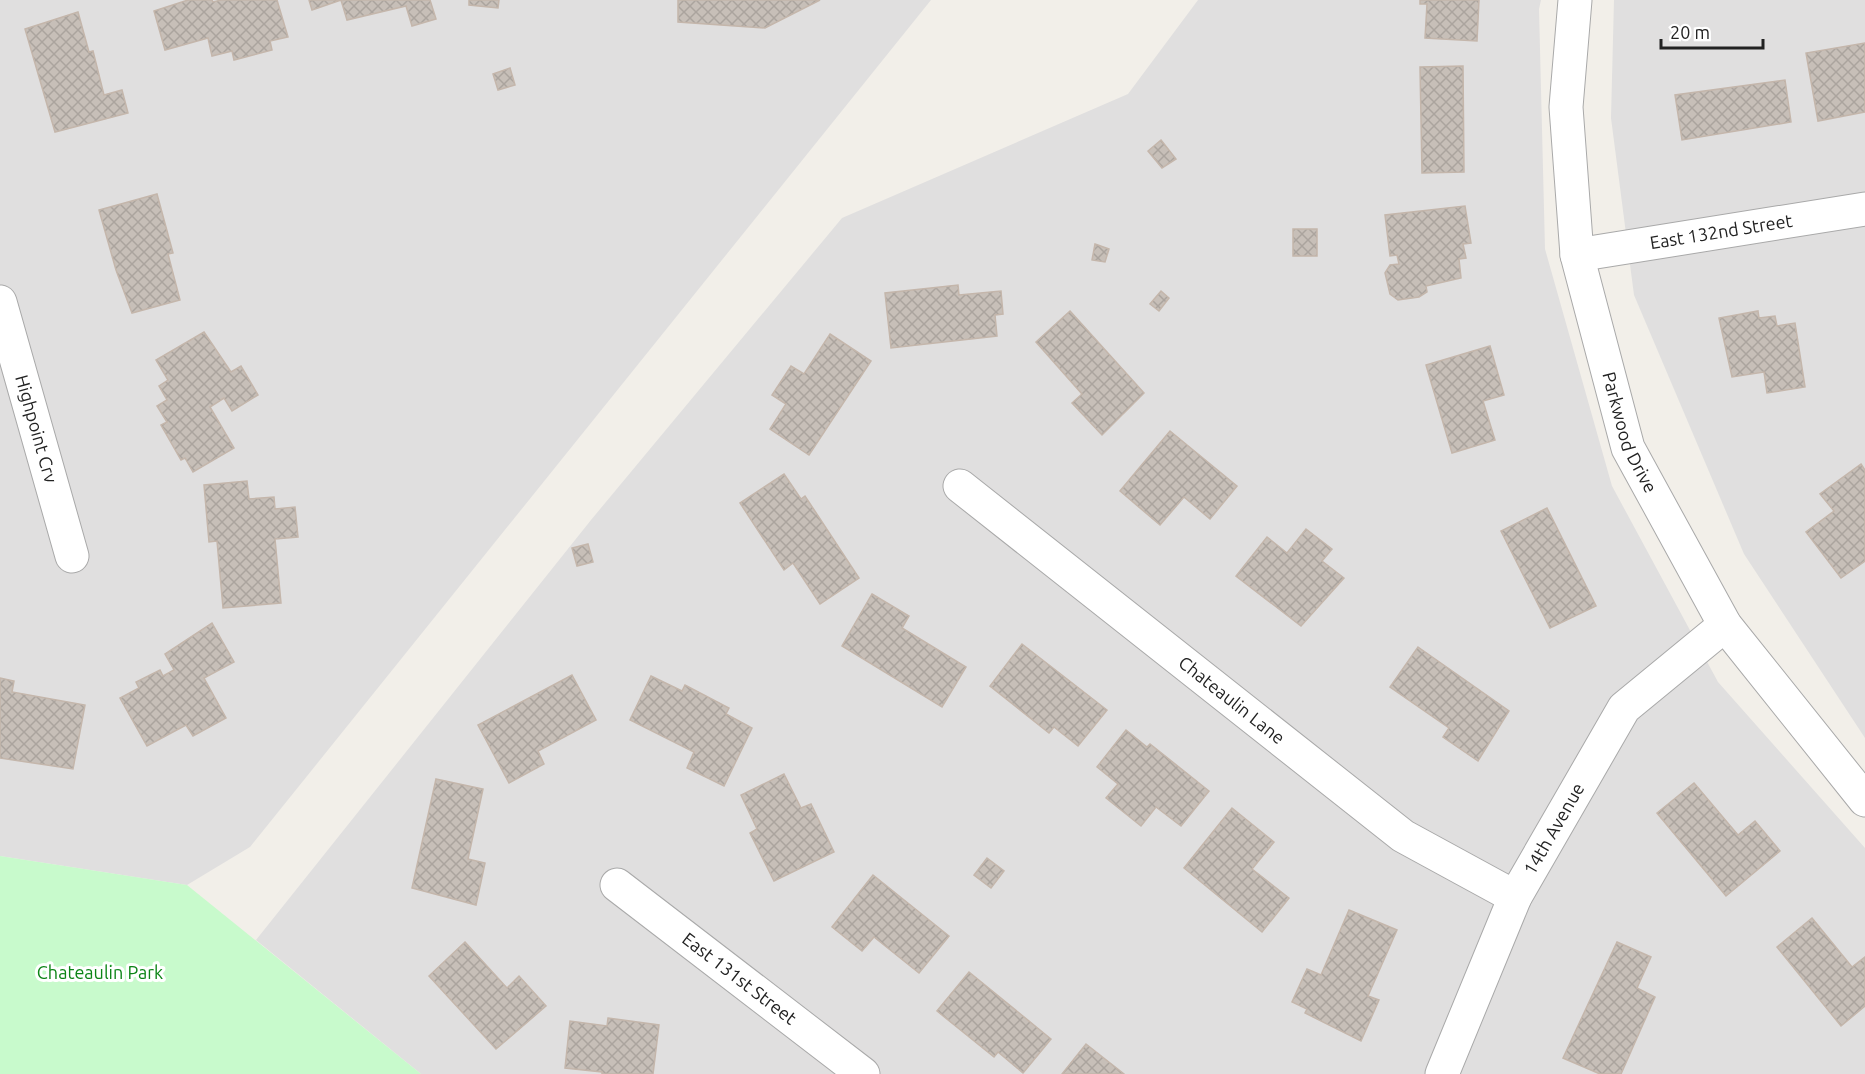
<svg xmlns="http://www.w3.org/2000/svg" width="1865" height="1074" viewBox="0 0 1865 1074" font-family="Ubuntu,sans-serif">
<style>
.residential{fill:#e0dfdf}
.park{fill:#c8facc}
.building{fill:url(#building-cross-hatch);stroke:#c4b6ab;stroke-width:1.5}
.lines{fill:none;stroke-linecap:round;stroke-linejoin:round}
.minor-casing{stroke:#a9a9a9;stroke-width:35}
.minor{stroke:#fff;stroke-width:33}
.labels{text-anchor:middle;stroke-width:6;stroke-linejoin:round;paint-order:stroke}
.street-label{font-size:18px;fill:#222;stroke:#fff}
.park-label{font-size:18px;fill:#0c8416;stroke:#fff}
</style>
<defs>
<pattern id="building-cross-hatch" width="8" height="8" patternUnits="userSpaceOnUse" patternTransform="scale(1.5)"><rect width="8" height="8" fill="#c7bfb8"/><path d="M0 0l8 8M0 8l8-8" fill="none" stroke="#aba49e"/></pattern>
</defs>
<rect width="100%" height="100%" fill="#f2efe9"/>
<g class="residential">
<polygon points="0,0 931,0 250,847 187,885 0,856"/>
<polygon points="1198,0 1541,0 1539,9 1545,249 1612,486 1718,682 1865,848 1865,1074 421,1074 256,940 591,520 842,218 1128,94"/>
<polygon points="1614,0 1865,0 1865,738 1744,554 1634,295 1611,118"/>
</g>
<polygon class="park" points="0,856 187,885 421,1074 0,1074"/>
<g class="building">
<polygon points="188,0 212,0 213,2 221,0 277,0 288,37 270,41 272,50 234,60 232,51 212,56 208,38 165,50 154,11"/>
<polygon points="309,0 430,0 436,19 412,26 406,6 347,20 341,0 312,10"/>
<polygon points="469,0 499,0 498,8 469,5"/>
<polygon points="678,0 820,0 765,28 678,22"/>
<polygon points="1420,0 1479,0 1477,41 1425,38 1427,4 1420,4"/>
<polygon points="78,12 89,52 93,51 104,95 122,90 128,113 55,132 25,29"/>
<polygon points="1865,43 1865,112 1818,121 1806,53"/>
<polygon points="1463,66 1464,172 1422,173 1420,67"/>
<polygon points="510,68 515,85 498,90 493,74"/>
<polygon points="1785,80 1791,122 1682,140 1675,95"/>
<polygon points="1161,140 1176,159 1162,168 1148,151"/>
<polygon points="157,194 173,253 168,254 180,300 132,313 116,270 99,210"/>
<polygon points="1465,206 1471,243 1463,244 1466,258 1459,259 1461,278 1426,286 1427,292 1419,297 1398,300 1390,294 1385,273 1390,265 1399,264 1397,255 1390,256 1385,215"/>
<rect x="1293" y="229" width="24" height="27"/>
<polygon points="1095,244 1109,249 1105,262 1092,260"/>
<polygon points="958,285 959,295 1001,291 1003,314 995,315 997,336 891,348 885,293"/>
<polygon points="1161,291 1169,298 1159,311 1150,304"/>
<polygon points="1070,311 1144,393 1102,435 1072,403 1082,394 1036,342"/>
<polygon points="1758,311 1759,318 1775,316 1777,326 1795,323 1805,387 1767,393 1764,372 1732,377 1719,318"/>
<polygon points="204,332 231,372 241,366 258,395 232,411 224,398 210,407 234,448 193,472 185,458 181,460 161,425 167,422 157,406 167,400 159,386 168,380 156,360"/>
<polygon points="830,334 871,361 809,455 770,429 786,404 772,395 791,366 804,374"/>
<polygon points="1490,346 1504,395 1483,401 1495,440 1452,453 1426,365"/>
<polygon points="1170,431 1237,486 1210,519 1184,497 1160,525 1120,491"/>
<polygon points="1861,464 1865,470 1865,561 1841,578 1806,532 1834,511 1820,494"/>
<polygon points="784,474 801,499 805,496 859,578 820,604 793,563 784,570 740,503"/>
<polygon points="247,481 249,499 274,497 275,509 295,507 298,537 275,539 281,603 223,608 217,541 209,542 204,485"/>
<polygon points="1547,508 1596,606 1550,628 1501,531"/>
<polygon points="1306,529 1332,549 1322,561 1344,578 1301,626 1236,576 1267,537 1287,553"/>
<polygon points="588,544 593,562 577,566 572,548"/>
<polygon points="872,594 909,616 902,628 966,667 942,707 842,646"/>
<polygon points="212,623 234,662 204,678 226,718 193,736 186,725 147,746 120,698 139,688 136,682 160,670 163,676 174,670 165,654"/>
<polygon points="1022,644 1107,710 1078,746 1054,727 1049,733 990,686"/>
<polygon points="1418,647 1509,711 1478,761 1443,737 1449,728 1390,687"/>
<polygon points="572,675 596,720 538,751 544,764 509,783 478,725"/>
<polygon points="651,676 682,691 685,685 729,708 726,714 752,728 724,786 687,768 694,752 630,720"/>
<polygon points="0,678 14,681 12,692 85,705 73,769 0,758"/>
<polygon points="1126,730 1147,747 1150,744 1209,791 1181,826 1156,807 1141,826 1106,798 1118,784 1097,767"/>
<polygon points="784,774 801,808 811,804 834,852 774,881 750,833 757,829 741,795"/>
<polygon points="436,779 483,789 468,859 485,863 476,905 412,888"/>
<polygon points="1694,783 1738,835 1755,821 1780,851 1726,896 1657,813"/>
<polygon points="1232,808 1274,842 1252,869 1289,898 1262,932 1184,868"/>
<polygon points="987,858 1004,871 991,888 974,875"/>
<polygon points="873,875 949,936 919,973 874,937 862,951 832,927"/>
<polygon points="1349,910 1397,930 1368,996 1379,1000 1361,1041 1305,1013 1307,1009 1292,1002 1307,969 1321,975"/>
<polygon points="1812,918 1852,967 1865,957 1865,1006 1841,1026 1777,947"/>
<polygon points="465,942 507,988 519,976 546,1006 496,1049 429,976"/>
<polygon points="1617,942 1651,957 1637,988 1655,997 1621,1074 1600,1074 1563,1058"/>
<polygon points="969,972 1051,1039 1023,1073 998,1052 994,1057 937,1011"/>
<polygon points="608,1018 659,1025 653,1074 602,1074 602,1072 565,1068 570,1021 607,1026"/>
<polygon points="1086,1044 1124,1074 1062,1074"/>
</g>
<g class="lines">
<g class="minor-casing">
<g id="minor">
<path id="s1" d="M1575 0 1566 107 1577 255 1628 448 1725 625 1865 800"/>
<path id="s2" d="M1577 255 1865 209"/>
<path id="s3" d="M0 302 72 556"/>
<path id="s4" d="M960 486 1403 836 1515 897"/>
<path id="s5" d="M617 885 863 1074"/>
<path id="s6" d="M1442 1074 1515 897 1624 708 1725 625"/>
</g>
</g>
<use href="#minor" class="minor"/>
</g>
<g class="labels">
<g class="street-label">
<text dy="6" stroke="none"><textPath href="#s2" startOffset="146">East 132nd Street</textPath></text>
<text dy="6" stroke="none"><textPath href="#s3" startOffset="132">Highpoint Crv</textPath></text>
<text dy="6" stroke="none"><textPath href="#s1" startOffset="441">Parkwood Drive</textPath></text>
<text dy="6" stroke="none"><textPath href="#s4" startOffset="346">Chateaulin Lane</textPath></text>
<text dy="6" stroke="none"><textPath href="#s6" startOffset="270">14th Avenue</textPath></text>
<text dy="6" stroke="none"><textPath href="#s5" startOffset="154">East 131st Street</textPath></text>
</g>
<g class="park-label">
<text x="100" y="979">Chateaulin Park</text>
</g>
</g>
<path d="M1661 39v9h102v-9" fill="none" stroke="#222222" stroke-width="3"/>
<text x="1670" y="39" font-size="18" fill="#222222" stroke="#ffffff" stroke-width="4.5" paint-order="stroke">20 m</text>
</svg>
